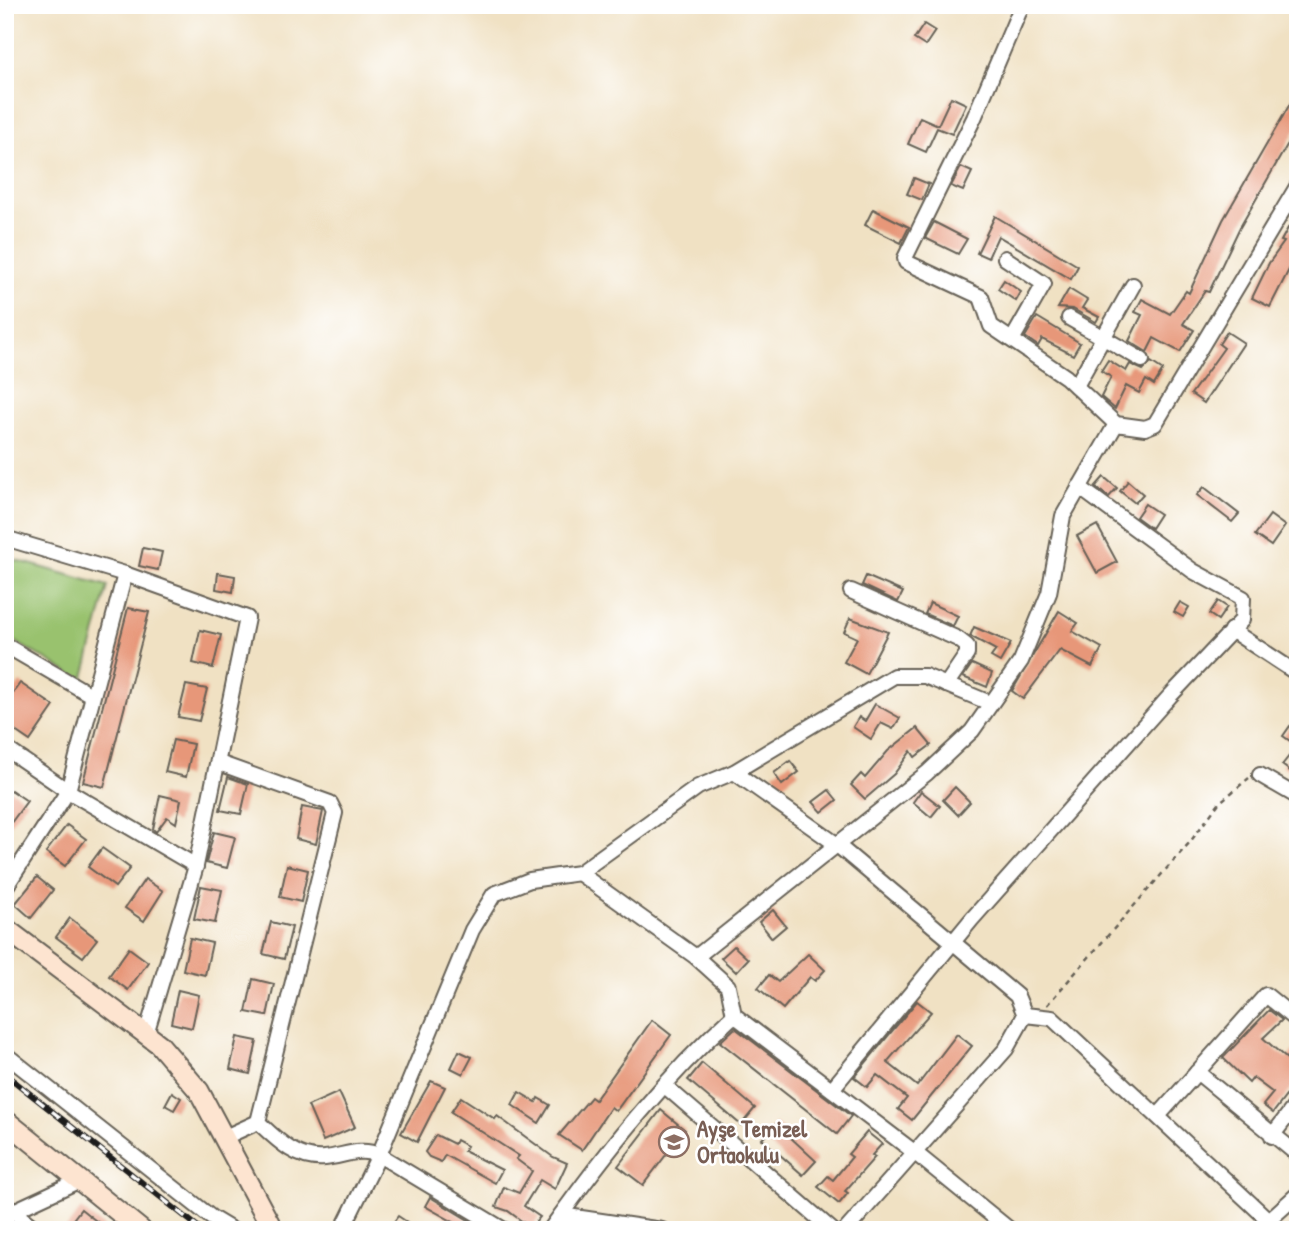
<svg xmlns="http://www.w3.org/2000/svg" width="1303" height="1235" viewBox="0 0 1303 1235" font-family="'Patrick Hand',sans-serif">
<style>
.green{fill:#99c26e;stroke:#5a6f45;stroke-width:2}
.building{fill:#e79779}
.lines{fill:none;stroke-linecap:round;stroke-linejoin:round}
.street-casing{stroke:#666156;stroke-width:18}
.secondary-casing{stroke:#666156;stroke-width:23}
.path{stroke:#666156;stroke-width:2.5;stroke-dasharray:5 5;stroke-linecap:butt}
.street{stroke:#fff;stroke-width:14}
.secondary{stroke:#fde4d0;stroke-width:19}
.rail-casing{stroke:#1c1c1c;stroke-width:6}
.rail{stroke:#fff;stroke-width:3.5;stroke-dasharray:10;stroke-linecap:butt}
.labels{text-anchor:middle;stroke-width:5;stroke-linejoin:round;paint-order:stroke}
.education-label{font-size:23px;font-weight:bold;fill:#785e54;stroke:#fff;text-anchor:start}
</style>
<rect width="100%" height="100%" fill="#fff"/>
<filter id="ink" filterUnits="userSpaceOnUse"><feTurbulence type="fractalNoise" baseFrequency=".0143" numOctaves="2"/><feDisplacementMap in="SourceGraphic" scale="14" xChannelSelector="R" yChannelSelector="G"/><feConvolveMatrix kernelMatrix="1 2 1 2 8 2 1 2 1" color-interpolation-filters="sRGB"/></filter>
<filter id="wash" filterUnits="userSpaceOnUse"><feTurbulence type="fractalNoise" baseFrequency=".00686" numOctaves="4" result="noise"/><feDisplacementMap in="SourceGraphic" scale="28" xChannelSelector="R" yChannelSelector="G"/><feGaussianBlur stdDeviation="1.57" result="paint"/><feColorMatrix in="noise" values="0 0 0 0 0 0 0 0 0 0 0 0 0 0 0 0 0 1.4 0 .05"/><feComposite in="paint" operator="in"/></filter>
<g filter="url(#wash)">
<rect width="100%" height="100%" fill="#f0e1c3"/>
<polygon class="green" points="5,557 108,586 83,681 5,636"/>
<g id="blocks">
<g class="building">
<polygon points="924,24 935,31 925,46 914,39"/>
<polygon points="1298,90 1298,126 1239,229 1209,292 1205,291 1183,324 1194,330 1180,352 1154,338 1147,352 1129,341 1142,315 1135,312 1142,299 1170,314 1186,291 1189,293 1223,220"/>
<polygon points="951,97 966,104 952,134 937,128 926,152 908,144 920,117 938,125"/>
<polygon points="961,167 972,172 963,191 951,186"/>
<polygon points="914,178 929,184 922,200 907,194"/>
<polygon points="873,209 909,227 901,243 865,225"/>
<polygon points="995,216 1078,266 1071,279 998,236 988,258 977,253"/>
<polygon points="1298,219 1298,252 1270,307 1252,298 1269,263 1284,242 1281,241 1288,228 1291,230"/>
<polygon points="934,222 967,239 958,254 925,238"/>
<polygon points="1004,280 1021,292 1016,301 998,289"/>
<polygon points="1069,289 1087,300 1082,308 1099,317 1096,322 1073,309 1058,308"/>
<polygon points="1037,317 1080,343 1073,355 1042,339 1038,346 1025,337"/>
<polygon points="1227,332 1244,343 1204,403 1191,394 1224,348 1219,344"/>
<polygon points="1108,360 1126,371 1130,364 1143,370 1151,362 1163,370 1154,385 1146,380 1139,393 1126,386 1115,409 1101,397 1111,377 1101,371"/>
<polygon points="1104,477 1117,488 1109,497 1095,487"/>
<polygon points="1128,481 1143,494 1135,503 1120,491"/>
<polygon points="1204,487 1239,514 1232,522 1197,495"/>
<polygon points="1145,504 1160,514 1151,528 1136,517"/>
<polygon points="1270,515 1285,526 1271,546 1255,535"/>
<polygon points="1097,525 1117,562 1097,573 1077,536"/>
<polygon points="143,548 162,552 158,570 139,566"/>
<polygon points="218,573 235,576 233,592 216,589"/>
<polygon points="866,576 903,592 898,602 862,585"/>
<polygon points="1218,601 1227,607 1218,620 1209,614"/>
<polygon points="1180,602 1189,607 1183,617 1174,612"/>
<polygon points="930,603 958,616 953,626 925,614"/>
<polygon points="128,608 149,612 104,787 83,782"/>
<polygon points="1059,611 1078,623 1072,631 1102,648 1092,667 1060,650 1023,699 1012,691"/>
<polygon points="850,618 888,632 866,674 844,662 857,638 844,632"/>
<polygon points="974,627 1011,643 1000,662 991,657 996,650 970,636"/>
<polygon points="200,630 221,635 213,668 193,663"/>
<polygon points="972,664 992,673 987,687 963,677"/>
<polygon points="20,683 54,706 30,741 5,724 5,704"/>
<polygon points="186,685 207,689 199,721 178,717"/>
<polygon points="875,704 900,718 893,729 881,723 871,739 853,727 859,717 865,721"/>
<polygon points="1290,726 1298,732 1298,761 1290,771 1282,765 1297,746 1283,736"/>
<polygon points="917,728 931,745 915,757 911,751 894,774 865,799 851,785 861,774 865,778 888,751"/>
<polygon points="173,740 193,744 186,777 165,772"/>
<polygon points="790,761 799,772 782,785 774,773"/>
<polygon points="228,777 248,784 241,814 220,810"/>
<polygon points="955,787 970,802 958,815 943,800"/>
<polygon points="11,790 27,801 5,831 5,798"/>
<polygon points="829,790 837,800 822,812 813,802"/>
<polygon points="921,791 940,806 931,817 913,802"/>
<polygon points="160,795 181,800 176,823 167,817 156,832 153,829"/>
<polygon points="302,807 323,811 316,844 296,839"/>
<polygon points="67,825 86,839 65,866 46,852"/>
<polygon points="214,832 235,837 227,868 206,863"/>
<polygon points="102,848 130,868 115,887 88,867"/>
<polygon points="287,865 308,870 301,902 280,897"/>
<polygon points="37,877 53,890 31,918 15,904"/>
<polygon points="145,879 163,891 144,921 125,908"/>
<polygon points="201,886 222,890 215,923 194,919"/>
<polygon points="773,910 786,926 772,938 759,922"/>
<polygon points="70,918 97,939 83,957 56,937"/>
<polygon points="271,922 292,927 284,959 263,954"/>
<polygon points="190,938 212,943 205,975 183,970"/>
<polygon points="734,946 748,959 736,972 721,958"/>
<polygon points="129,948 148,962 128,990 109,976"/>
<polygon points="808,954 825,970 815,981 810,977 783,1009 758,988 769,975 778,982"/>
<polygon points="253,979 274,984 267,1016 246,1012"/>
<polygon points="178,990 199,995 192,1028 171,1023"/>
<polygon points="917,1001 931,1012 887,1062 917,1086 957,1034 972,1046 912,1120 898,1109 907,1098 877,1075 867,1087 854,1077"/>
<polygon points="1269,1010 1282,1020 1263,1038 1287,1059 1298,1045 1298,1080 1273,1113 1263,1105 1273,1093 1253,1078 1249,1083 1223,1058"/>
<polygon points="652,1020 671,1035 616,1111 611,1107 582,1150 559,1135 591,1097 595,1100"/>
<polygon points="735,1028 851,1116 837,1134 720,1042"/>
<polygon points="237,1037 257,1041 250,1074 230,1069"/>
<polygon points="459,1051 472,1057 463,1074 451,1068"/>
<polygon points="702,1063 755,1108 741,1125 688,1080"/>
<polygon points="431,1081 445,1087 417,1142 401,1133"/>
<polygon points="172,1092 181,1098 174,1110 165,1105"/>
<polygon points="339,1092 355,1127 323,1141 308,1106"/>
<polygon points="519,1092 536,1102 538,1098 550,1105 539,1123 512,1105"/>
<polygon points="461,1097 495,1119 497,1116 553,1157 567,1163 555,1189 540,1180 524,1206 540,1217 531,1228 508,1211 496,1207 504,1187 519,1193 532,1171 516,1159 519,1156 451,1112"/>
<polygon points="661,1110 685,1130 643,1185 618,1166"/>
<polygon points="776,1124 816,1161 803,1175 762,1139"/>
<polygon points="867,1132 882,1144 872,1155 875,1157 845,1191 848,1193 839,1204 818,1187 828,1176 833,1180 852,1157 848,1154"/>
<polygon points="436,1135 454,1144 456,1140 467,1146 464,1151 502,1170 495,1183 445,1155 441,1162 429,1157 425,1152"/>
<polygon points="430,1197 485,1230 468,1230 425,1206"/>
<polygon points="81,1209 91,1217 108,1230 65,1230"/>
<polygon points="398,1216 410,1224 406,1230 388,1230"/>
</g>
</g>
</g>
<g filter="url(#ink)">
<use href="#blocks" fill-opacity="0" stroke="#666156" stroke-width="2"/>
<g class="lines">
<g class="street-casing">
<g id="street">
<polyline points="1022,5 974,118 905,258 906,262 981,297 991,326 1066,377 1116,424 1145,428 1155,424 1298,185"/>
<polyline points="1005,258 1044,284 1012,340"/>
<polyline points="1069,318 1142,360"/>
<polyline points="1076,386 1133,285"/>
<polyline points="5,538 125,574 247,618 196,866 146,1034"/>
<polyline points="851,591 958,639 967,646 967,654 946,685"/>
<polyline points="1231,630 1298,674"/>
<polyline points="5,645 91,695"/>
<polyline points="5,748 68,791 196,866"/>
<path d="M219 763 330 803 335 813 258 1122C276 1139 297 1161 325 1158 344 1156 360 1147 379 1155L504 1230"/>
<polyline points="734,772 836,844 1017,996 1025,1015 1006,1049 846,1230"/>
<polyline points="1260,775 1298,797"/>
<polyline points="579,873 696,957 728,986 734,1015 914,1152 1010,1230"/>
<polyline points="5,888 68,791 125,574"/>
<polyline points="696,957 927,773 972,731 1021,661 1049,593 1063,516 1116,424"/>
<polyline points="1025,1015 1052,1018 1279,1230"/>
<polyline points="5,1054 212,1218 232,1230"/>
<polyline points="1197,1072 1298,1155"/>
<polyline points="665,1086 832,1230"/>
<polyline points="832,1089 972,919 1170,696 1242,620 1243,598 1193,571 1079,487"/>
<polyline points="1158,1116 1266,995 1298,1021"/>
<polyline points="1272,1136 1298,1102"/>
<polyline points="225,1137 258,1122"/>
<polyline points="7,1207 37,1230"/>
<polyline points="5,1215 78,1181"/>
<polyline points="561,1215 662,1230"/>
<polyline points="342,1230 379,1155 472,930 494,894 530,880 579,873 698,787 734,772 894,676 925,676 990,703"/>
<path d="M550 1230C605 1153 664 1078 734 1015"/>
<polyline points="1258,1230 1298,1194"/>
</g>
</g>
<g class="secondary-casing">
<g id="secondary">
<polyline points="5,928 159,1044 199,1091 273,1230"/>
<polyline points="5,1120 141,1230"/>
</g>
</g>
<polyline class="path" points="1047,1005 1190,842 1219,803 1249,778"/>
<use href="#street" class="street"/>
<use href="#secondary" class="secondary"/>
<g class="rail-casing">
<polyline id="rail" points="5,1074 202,1230"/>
</g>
<use href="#rail" class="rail"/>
</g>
</g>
<defs>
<g id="school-ring" transform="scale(1.575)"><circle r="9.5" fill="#fff" stroke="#8d6e63" stroke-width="1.5"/><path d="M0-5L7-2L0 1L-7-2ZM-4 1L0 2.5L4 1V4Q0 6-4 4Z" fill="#8d6e63"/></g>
</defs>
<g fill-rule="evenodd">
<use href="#school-ring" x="674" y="1142"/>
</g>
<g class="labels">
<g class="education-label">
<text x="697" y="1137">Ayşe Temizel<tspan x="697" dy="26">Ortaokulu</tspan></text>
</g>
</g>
<rect width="1303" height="1235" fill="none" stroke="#fff" stroke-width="28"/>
</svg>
